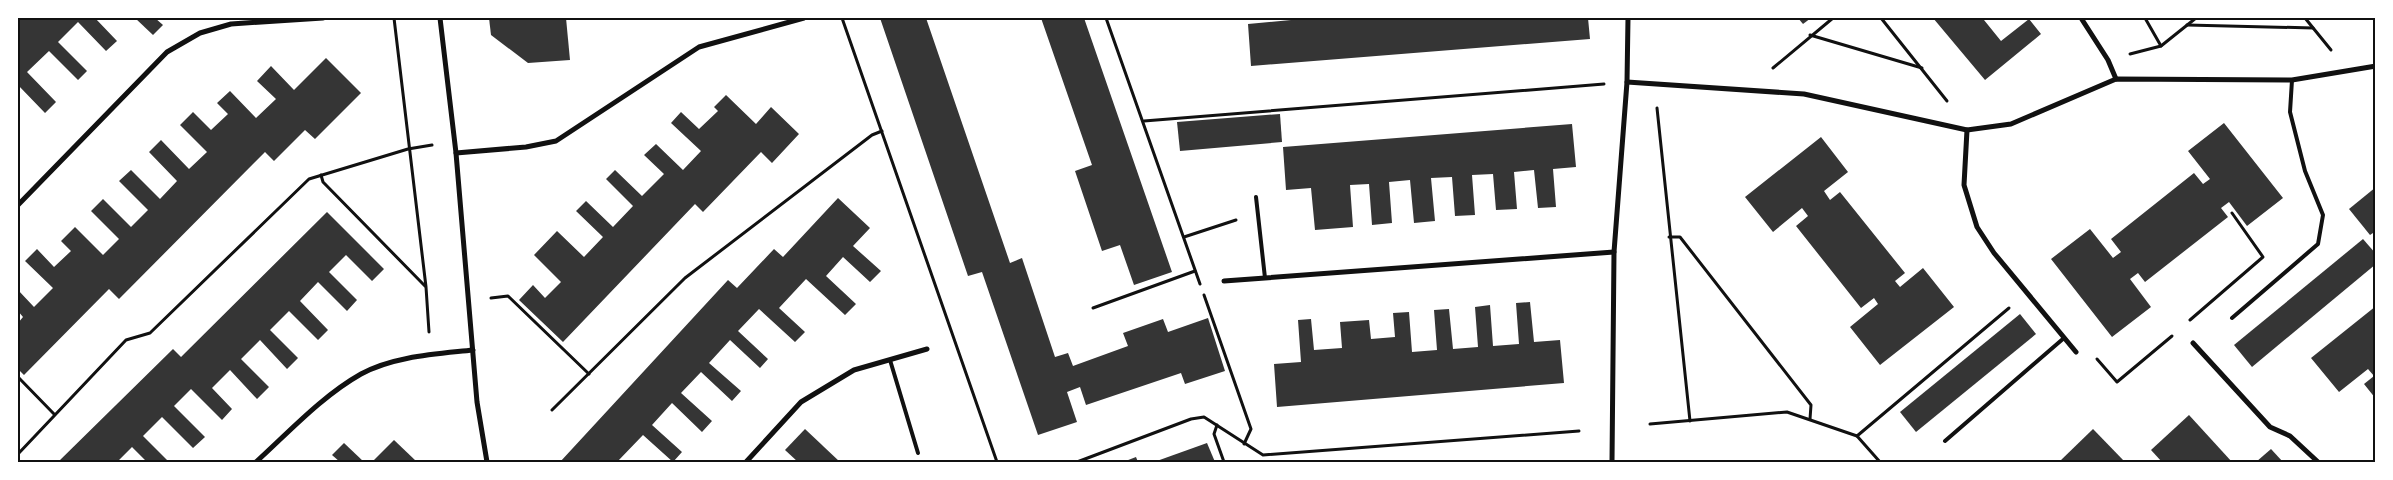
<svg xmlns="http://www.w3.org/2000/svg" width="2393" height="480" viewBox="0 0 2393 480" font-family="'Archivo Narrow',sans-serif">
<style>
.building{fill:#353535}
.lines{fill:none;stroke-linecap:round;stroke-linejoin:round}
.path{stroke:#111;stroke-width:3}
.service{stroke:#111;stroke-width:4}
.minor{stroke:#111;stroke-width:5}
.neatline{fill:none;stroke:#111;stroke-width:2}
</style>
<rect width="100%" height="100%" fill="#fff"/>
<g class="building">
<polygon points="21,18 95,18 117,41 106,51 78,22 58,42 87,71 78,80 49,51 27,72 56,102 45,113 18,85 18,20"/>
<polygon points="135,18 155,18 163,25 153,35"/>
<polygon points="489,18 566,18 570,60 528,63 491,35"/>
<polygon points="880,18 926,18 1010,263 1022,258 1055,357 1068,353 1073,366 1128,346 1123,333 1163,319 1168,332 1208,318 1225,371 1185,384 1181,373 1086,405 1080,387 1067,392 1077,422 1038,435 982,272 968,276"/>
<polygon points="1041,18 1084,18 1172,272 1134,285 1120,245 1102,251 1075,171 1092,165"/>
<polygon points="1291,18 1588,18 1590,39 1251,66 1248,24 1291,20"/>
<polygon points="1798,18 1811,18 1803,24"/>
<polygon points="1933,18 1986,18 1984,20 2001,41 2029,19 2041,34 1985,80"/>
<polygon points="326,58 361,93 315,139 305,130 274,161 265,152 119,299 109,289 24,375 18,369 18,323 23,317 18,311 18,290 34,307 53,288 25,261 37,249 54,267 71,251 61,241 75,227 103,255 119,239 91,211 103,199 131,227 148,210 119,181 131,170 160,199 177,181 149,152 161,140 189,169 207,152 180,125 193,112 211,130 228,114 217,103 230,91 256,118 276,99 257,81 271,66 294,90"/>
<polygon points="726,95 756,124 771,107 799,134 772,163 761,152 703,212 695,204 563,342 519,300 533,285 545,298 561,282 534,255 557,231 584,257 603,237 576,211 586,201 613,227 633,206 606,179 615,170 642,196 664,174 644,155 656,144 683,170 701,151 671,123 681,112 699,129 718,111 714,107"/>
<polygon points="1280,114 1282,142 1180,151 1177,122"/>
<polygon points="2224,123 2283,198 2247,226 2229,202 2221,208 2228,217 2145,282 2138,273 2130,279 2151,307 2112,337 2051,259 2090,229 2113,258 2121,252 2111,239 2194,173 2203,184 2210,179 2188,151"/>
<polygon points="1572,124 1576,167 1553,169 1556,207 1538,208 1534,170 1514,172 1517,209 1496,210 1493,174 1472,175 1475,215 1455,216 1452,177 1431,178 1435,221 1414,223 1410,180 1389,182 1392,223 1372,225 1369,184 1350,185 1353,227 1315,230 1311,188 1286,190 1283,147"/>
<polygon points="1821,137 1848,172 1824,191 1830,200 1840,192 1905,273 1895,281 1900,287 1923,268 1954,307 1880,365 1850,327 1878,304 1874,298 1861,308 1796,226 1808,216 1802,208 1773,232 1745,197"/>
<polygon points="2376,187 2376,231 2370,235 2349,209"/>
<polygon points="838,198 870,228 853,246 881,271 870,282 843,257 826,276 856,304 845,315 806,279 779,308 805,332 795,342 759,309 738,331 768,359 760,368 730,340 709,363 741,391 732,401 701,372 681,393 712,421 702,432 672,403 652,425 682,452 673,462 643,435 617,462 560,462 728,280 737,288 774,249 783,257"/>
<polygon points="327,212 384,269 372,281 346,255 329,272 357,300 347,311 318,282 300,301 328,330 318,340 289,311 270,330 298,358 287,369 260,340 241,359 269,387 257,399 230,370 212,388 232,409 222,420 191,389 174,406 205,437 193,448 162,417 143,436 169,462 147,462 132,447 117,462 58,462 173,349 181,357"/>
<polygon points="2363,239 2376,254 2376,264 2252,367 2234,345"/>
<polygon points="1530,302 1534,342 1560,340 1564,383 1277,407 1274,364 1301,362 1298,320 1311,319 1314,350 1342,348 1340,322 1369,320 1371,339 1395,337 1393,313 1409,312 1412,352 1437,350 1434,310 1449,309 1453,349 1478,347 1475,307 1490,305 1493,346 1519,344 1516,303"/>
<polygon points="2376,306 2376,399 2364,384 2374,376 2368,369 2339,392 2311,358"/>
<polygon points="2020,314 2036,334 1916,432 1900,412"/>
<polygon points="2189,415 2232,462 2162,462 2151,450"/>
<polygon points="805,429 840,462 798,462 785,450"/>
<polygon points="2093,429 2125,462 2059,462"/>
<polygon points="394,440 416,461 372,462"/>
<polygon points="344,443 364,462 340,462 332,455"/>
<polygon points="1207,443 1215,462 1154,462"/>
<polygon points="2271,449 2283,462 2256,462"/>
<polygon points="1136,457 1138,462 1123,462"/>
</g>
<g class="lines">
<g class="path">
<polyline points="394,18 426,287 429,332"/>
<polyline points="842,18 997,462"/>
<polyline points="1106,18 1200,284"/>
<polyline points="1881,18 1947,101"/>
<polyline points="2145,18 2161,46"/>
<polyline points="2305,18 2331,50"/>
<polyline points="2187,25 2313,28"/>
<polyline points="1810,35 1922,68"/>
<polyline points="2130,54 2161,46 2196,18"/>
<polyline points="1773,68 1833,18"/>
<polyline points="1657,108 1690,421"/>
<polyline points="1144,121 1604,84"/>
<polyline points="321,175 323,182 425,286"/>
<polyline points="1184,237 1236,220"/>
<polyline points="1669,237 1680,237 1811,405 1810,419"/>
<polyline points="1204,295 1251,429 1244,444"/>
<polyline points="491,298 508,296 589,374"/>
<polyline points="1093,308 1195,271"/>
<polyline points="2190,320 2263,257 2232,213"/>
<polyline points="2097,359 2117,382 2172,336"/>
<polyline points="18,377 54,414"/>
<polyline points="552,410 685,278 872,135 882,131"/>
<polyline points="1650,424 1787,412 1857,436 1880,462"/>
<polyline points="1217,425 1214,434 1224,462"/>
<polyline points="1857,436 2009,308"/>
<polyline points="18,454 126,340 150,333 309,179 408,149 432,145"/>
<polyline points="1077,462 1191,419 1204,417 1263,455 1579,431"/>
</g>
<g class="service">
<polyline points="1256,197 1265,278"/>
<polyline points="2232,318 2318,244 2323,215 2305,171 2290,112 2292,80"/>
<polyline points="890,360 918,453"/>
<polyline points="1945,441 2064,338"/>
</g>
<g class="minor">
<polyline points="440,18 456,153 477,402 487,462"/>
<polyline points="2081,18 2108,60 2116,79"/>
<polyline points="1627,82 1804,94 1967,130 2011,124 2116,79 2292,80 2376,66"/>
<polyline points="1967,130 1964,185 1977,227 1994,253 2076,352"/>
<polyline points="456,153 526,147 556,141 699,47 804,18"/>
<polyline points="18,205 167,52 200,33 231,24 323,18"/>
<polyline points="1224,281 1614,252"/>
<polyline points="2193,343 2270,427 2290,436 2318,462"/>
<path d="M256 462C289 432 322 396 361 374 394 356 437 354 473 350"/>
<polyline points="746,462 801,402 854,370 927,349"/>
<polyline points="1612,462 1614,252 1627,82 1628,18"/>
</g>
</g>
<rect width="2393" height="480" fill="none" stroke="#ffffff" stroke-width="38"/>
<rect x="19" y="19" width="2355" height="442" class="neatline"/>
</svg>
